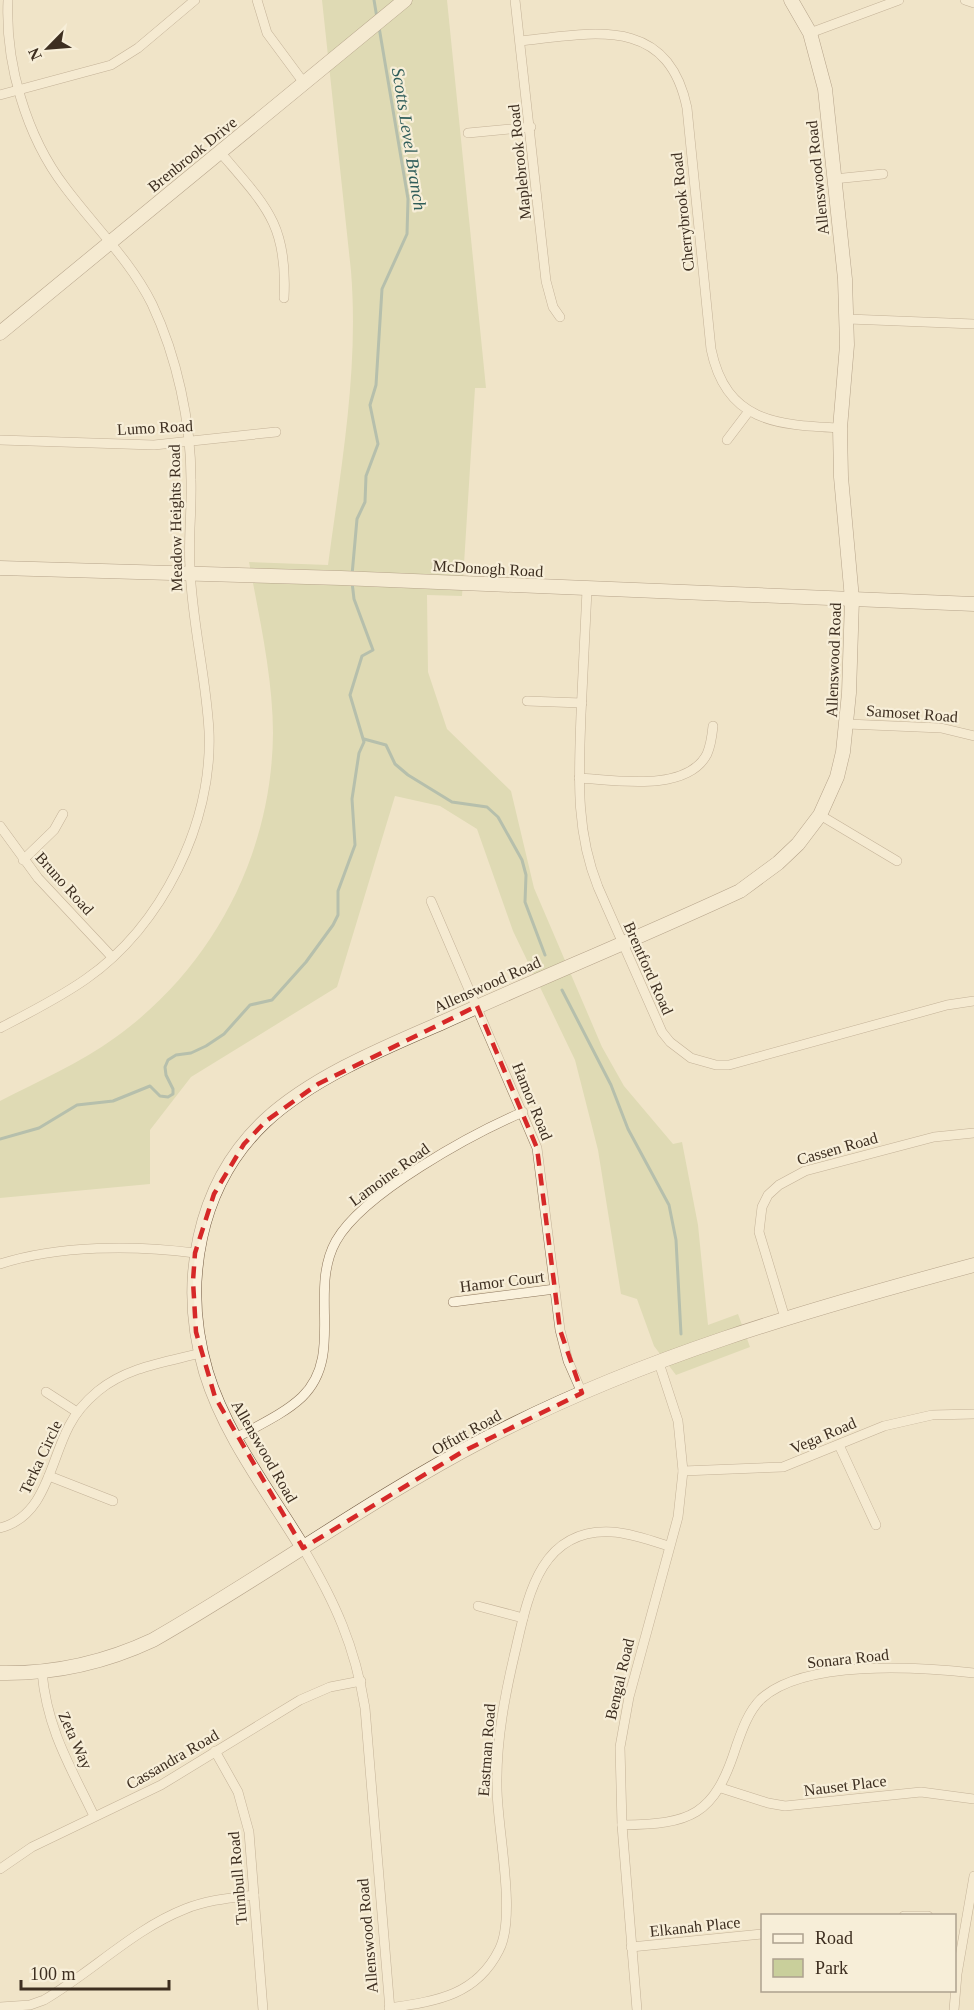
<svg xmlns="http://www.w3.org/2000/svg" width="974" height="2010" viewBox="0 0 974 2010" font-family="'Times New Roman',serif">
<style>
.green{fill:#c9cf9b}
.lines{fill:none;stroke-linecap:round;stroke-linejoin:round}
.stream{stroke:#6f938a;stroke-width:3}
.street-casing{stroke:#8d765c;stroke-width:10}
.secondary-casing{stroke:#6f573f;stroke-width:15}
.street{stroke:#faf1dc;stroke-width:9}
.secondary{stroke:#faf1dc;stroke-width:14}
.marked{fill:none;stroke:#d62828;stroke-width:4.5;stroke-dasharray:12 8;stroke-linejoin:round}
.labels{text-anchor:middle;stroke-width:4.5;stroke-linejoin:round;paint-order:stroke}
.street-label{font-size:16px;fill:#3d2e20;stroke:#f7eed8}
.water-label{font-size:18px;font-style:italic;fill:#2f5d5a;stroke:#f7eed8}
</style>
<rect width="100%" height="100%" fill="#f0e4c8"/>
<path class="green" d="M322 0H447L486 388H475L462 596 427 595 428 672 447 729 511 791 534 888 602 1047 624 1086 673 1144 682 1142 698 1225 708 1325 738 1314 750 1347 676 1375 654 1346 637 1299 621 1294 598 1150 575 1060 513 931 477 829 440 806 395 796 337 987 191 1077 150 1130V1184L0 1198V1101C39 1081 80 1063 116 1037 213 967 272 854 273 733 273 678 259 616 249 562L328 565C341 467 359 370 351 271Z"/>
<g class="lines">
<g class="stream">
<polyline points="374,0 377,18"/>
<polyline points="352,575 357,519 365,502 366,476 378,444 370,405 376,385 382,289 407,234 408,199 379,27"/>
<polyline points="364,739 386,745 395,764 408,775 452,802 487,807 498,817 522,860 526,875 525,902 545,955"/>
<polyline points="562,990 611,1085 628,1129 669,1205 676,1240 681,1334"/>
<polyline points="0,1139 39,1128 77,1105 113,1101 150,1086 160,1096 168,1097 173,1094 173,1089 166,1075 165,1067 168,1060 176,1055 191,1053 206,1046 224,1034 250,1005 272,1000 306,962 333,925 338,915 338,891 355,845 352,799 359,753 364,742 350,695 362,656 373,650 354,599 352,582"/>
</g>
<g class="street-casing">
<g id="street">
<polyline points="257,0 267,33 304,83"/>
<polyline points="515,0 546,281 553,307 560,317"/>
<polyline points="965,0 974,3"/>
<polyline points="810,33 899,0"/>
<path d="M521 41C593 33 668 15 687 108L711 349C726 422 776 425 840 428"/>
<polyline points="0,95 111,65 138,48 195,0"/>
<polyline points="468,133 531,127"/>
<path d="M220 152C265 205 288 224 284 298"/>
<polyline points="834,179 883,174"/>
<polyline points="848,319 974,324"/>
<polyline points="0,440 154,445 276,432"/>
<polyline points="727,440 749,411"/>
<path d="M587 590C585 631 583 673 581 714 579 774 575 830 598 887L662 1032 670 1042 691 1058 716 1065H729L947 1005 974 1001"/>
<polyline points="527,701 582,703"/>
<polyline points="847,724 941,728 974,736"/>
<path d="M579 778C614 780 687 793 707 754 711 745 712 736 713 726"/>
<polyline points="820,815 897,861"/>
<polyline points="0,826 38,878 112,957"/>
<polyline points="23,860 54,830 63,814"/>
<polyline points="431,901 537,1148 560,1330 568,1361 582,1393"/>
<path d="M0 1028C29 1013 59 998 86 979 162 926 213 823 209 731 206 676 192 623 190 568 188 539 192 510 191 480 191 422 177 357 152 304 130 260 94 226 65 187 26 136 5 63 8 0"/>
<path d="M0 1264C59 1245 134 1245 195 1253"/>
<polyline points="453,1302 555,1289"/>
<polyline points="785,1318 759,1232 762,1207 768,1195 779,1185 805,1171 934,1137 974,1133"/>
<polyline points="46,1392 77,1412"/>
<path d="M236 1438C257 1426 284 1414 302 1397 345 1355 308 1291 336 1241 363 1193 472 1134 523 1112"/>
<polyline points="839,1445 876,1525"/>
<polyline points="683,1471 783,1467 884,1426 932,1415 974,1414"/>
<polyline points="49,1476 113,1501"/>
<path d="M0 1528C46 1516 50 1462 69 1426 76 1412 86 1401 98 1391 127 1367 166 1362 201 1353"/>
<path d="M303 1548C335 1602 355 1646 365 1708L390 2010"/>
<polyline points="478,1606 523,1618"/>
<path d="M42 1672C47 1729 70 1766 94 1816"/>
<polyline points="215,1751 238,1792 249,1832 263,2010"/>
<polyline points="721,1788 768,1803 785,1806 921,1792 974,1799"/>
<path d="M622 1825C691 1824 714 1816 736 1747 742 1730 748 1712 761 1699 804 1659 919 1667 974 1673"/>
<polyline points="0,1869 32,1847 161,1785 300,1700 330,1687 361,1681"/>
<polyline points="904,1916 928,1916"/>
<polyline points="631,1947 762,1934"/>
<path d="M0 2007 30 2005 44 2000C92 1972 134 1929 185 1909 207 1900 230 1898 254 1895"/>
<path d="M389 2008C436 2001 476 1996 499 1950 517 1916 497 1828 497 1788 496 1740 505 1694 516 1648 528 1595 541 1528 612 1532 632 1533 651 1541 669 1546"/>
<polyline points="637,2010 622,1825 620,1747 629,1697 678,1517 683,1471 678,1421 659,1363"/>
<polyline points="954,2010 957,1974 974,1876"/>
</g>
</g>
<g class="secondary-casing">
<g id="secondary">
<polyline points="0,333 405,0"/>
<polyline points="0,568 341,578 974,604"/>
<path d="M303 1548C269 1492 225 1435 206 1372 180 1284 197 1185 265 1121 311 1078 383 1048 441 1023 540 978 641 937 740 891L778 863 798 844 820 815 837 777 843 752 849 693 852 599 841 477 840 428 847 345 845 279 825 89 810 33 791 0"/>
<path d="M0 1673C54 1674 104 1663 153 1640 265 1576 370 1499 485 1439 639 1358 806 1310 974 1265"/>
</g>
</g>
<use href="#street" class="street"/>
<use href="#secondary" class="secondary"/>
</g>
<path d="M0 0H974V2010H0ZM477 1006 537 1148 560 1330 582 1393 462 1452 303 1548 215 1397 196 1332 193 1281 195 1253 214 1194 244 1144 266 1121 318 1084Z" fill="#f0e4c8" fill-opacity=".55" fill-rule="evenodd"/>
<path class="marked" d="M477 1006 537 1148 560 1330 582 1393 462 1452 303 1548 215 1397 196 1332 193 1281 195 1253 214 1194 244 1144 266 1121 318 1084Z"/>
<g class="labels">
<g class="street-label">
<text transform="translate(192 154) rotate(-39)" y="6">Brenbrook Drive</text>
<text transform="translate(519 162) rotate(-96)" y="6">Maplebrook Road</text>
<text transform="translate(817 178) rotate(-96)" y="6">Allenswood Road</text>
<text transform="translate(682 212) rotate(-96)" y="6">Cherrybrook Road</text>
<text transform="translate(155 427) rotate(-3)" y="6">Lumo Road</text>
<text transform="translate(175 518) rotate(-91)" y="6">Meadow Heights Road</text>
<text transform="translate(488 568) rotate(3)" y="6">McDonogh Road</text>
<text transform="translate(833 660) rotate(-88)" y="6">Allenswood Road</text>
<text transform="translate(912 713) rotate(4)" y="6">Samoset Road</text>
<text transform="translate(65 883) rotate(48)" y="6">Bruno Road</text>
<text transform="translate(649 968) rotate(66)" y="6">Brentford Road</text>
<text transform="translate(487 984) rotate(-24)" y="6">Allenswood Road</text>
<text transform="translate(533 1101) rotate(68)" y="6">Hamor Road</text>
<text transform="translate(837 1148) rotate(-16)" y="6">Cassen Road</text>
<text transform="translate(389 1174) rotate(-36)" y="6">Lamoine Road</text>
<text transform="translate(502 1281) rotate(-7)" y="6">Hamor Court</text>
<text transform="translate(466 1432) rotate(-29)" y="6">Offutt Road</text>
<text transform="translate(823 1435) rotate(-23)" y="6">Vega Road</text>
<text transform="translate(265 1451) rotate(60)" y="6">Allenswood Road</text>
<text transform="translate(40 1457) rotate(-65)" y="6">Terka Circle</text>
<text transform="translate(848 1658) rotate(-6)" y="6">Sonara Road</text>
<text transform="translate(619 1679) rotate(-77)" y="6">Bengal Road</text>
<text transform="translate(76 1740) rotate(66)" y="6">Zeta Way</text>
<text transform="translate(486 1750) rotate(-86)" y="6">Eastman Road</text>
<text transform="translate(172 1759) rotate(-30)" y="6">Cassandra Road</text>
<text transform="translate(845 1785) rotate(-7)" y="6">Nauset Place</text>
<text transform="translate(237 1878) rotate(-95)" y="6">Turnbull Road</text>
<text transform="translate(695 1926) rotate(-6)" y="6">Elkanah Place</text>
<text transform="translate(367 1936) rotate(-95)" y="6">Allenswood Road</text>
</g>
<g class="water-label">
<text transform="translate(409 139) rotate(81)" y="6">Scotts Level Branch</text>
</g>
</g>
<rect x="761" y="1914" width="195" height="78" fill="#f7eed8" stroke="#ada18e" stroke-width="1.5"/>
<rect x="773" y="1934" width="30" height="9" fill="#faf1dc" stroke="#ada18e" stroke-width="1.5"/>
<text x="815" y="1944" font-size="18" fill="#3d2e20">Road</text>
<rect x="773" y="1959" width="30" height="18" fill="#c9cf9b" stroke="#ada18e" stroke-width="1.5"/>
<text x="815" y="1974" font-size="18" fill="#3d2e20">Park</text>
<g transform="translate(48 48) rotate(245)" stroke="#f7eed8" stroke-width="4.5" paint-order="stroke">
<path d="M0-4.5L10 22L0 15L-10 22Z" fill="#3d2e20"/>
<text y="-9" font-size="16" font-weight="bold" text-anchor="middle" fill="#3d2e20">N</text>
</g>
<path d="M21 1980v9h148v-9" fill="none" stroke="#3d2e20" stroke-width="3"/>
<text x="30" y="1980" font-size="18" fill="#3d2e20" stroke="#f7eed8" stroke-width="4.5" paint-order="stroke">100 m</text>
</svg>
